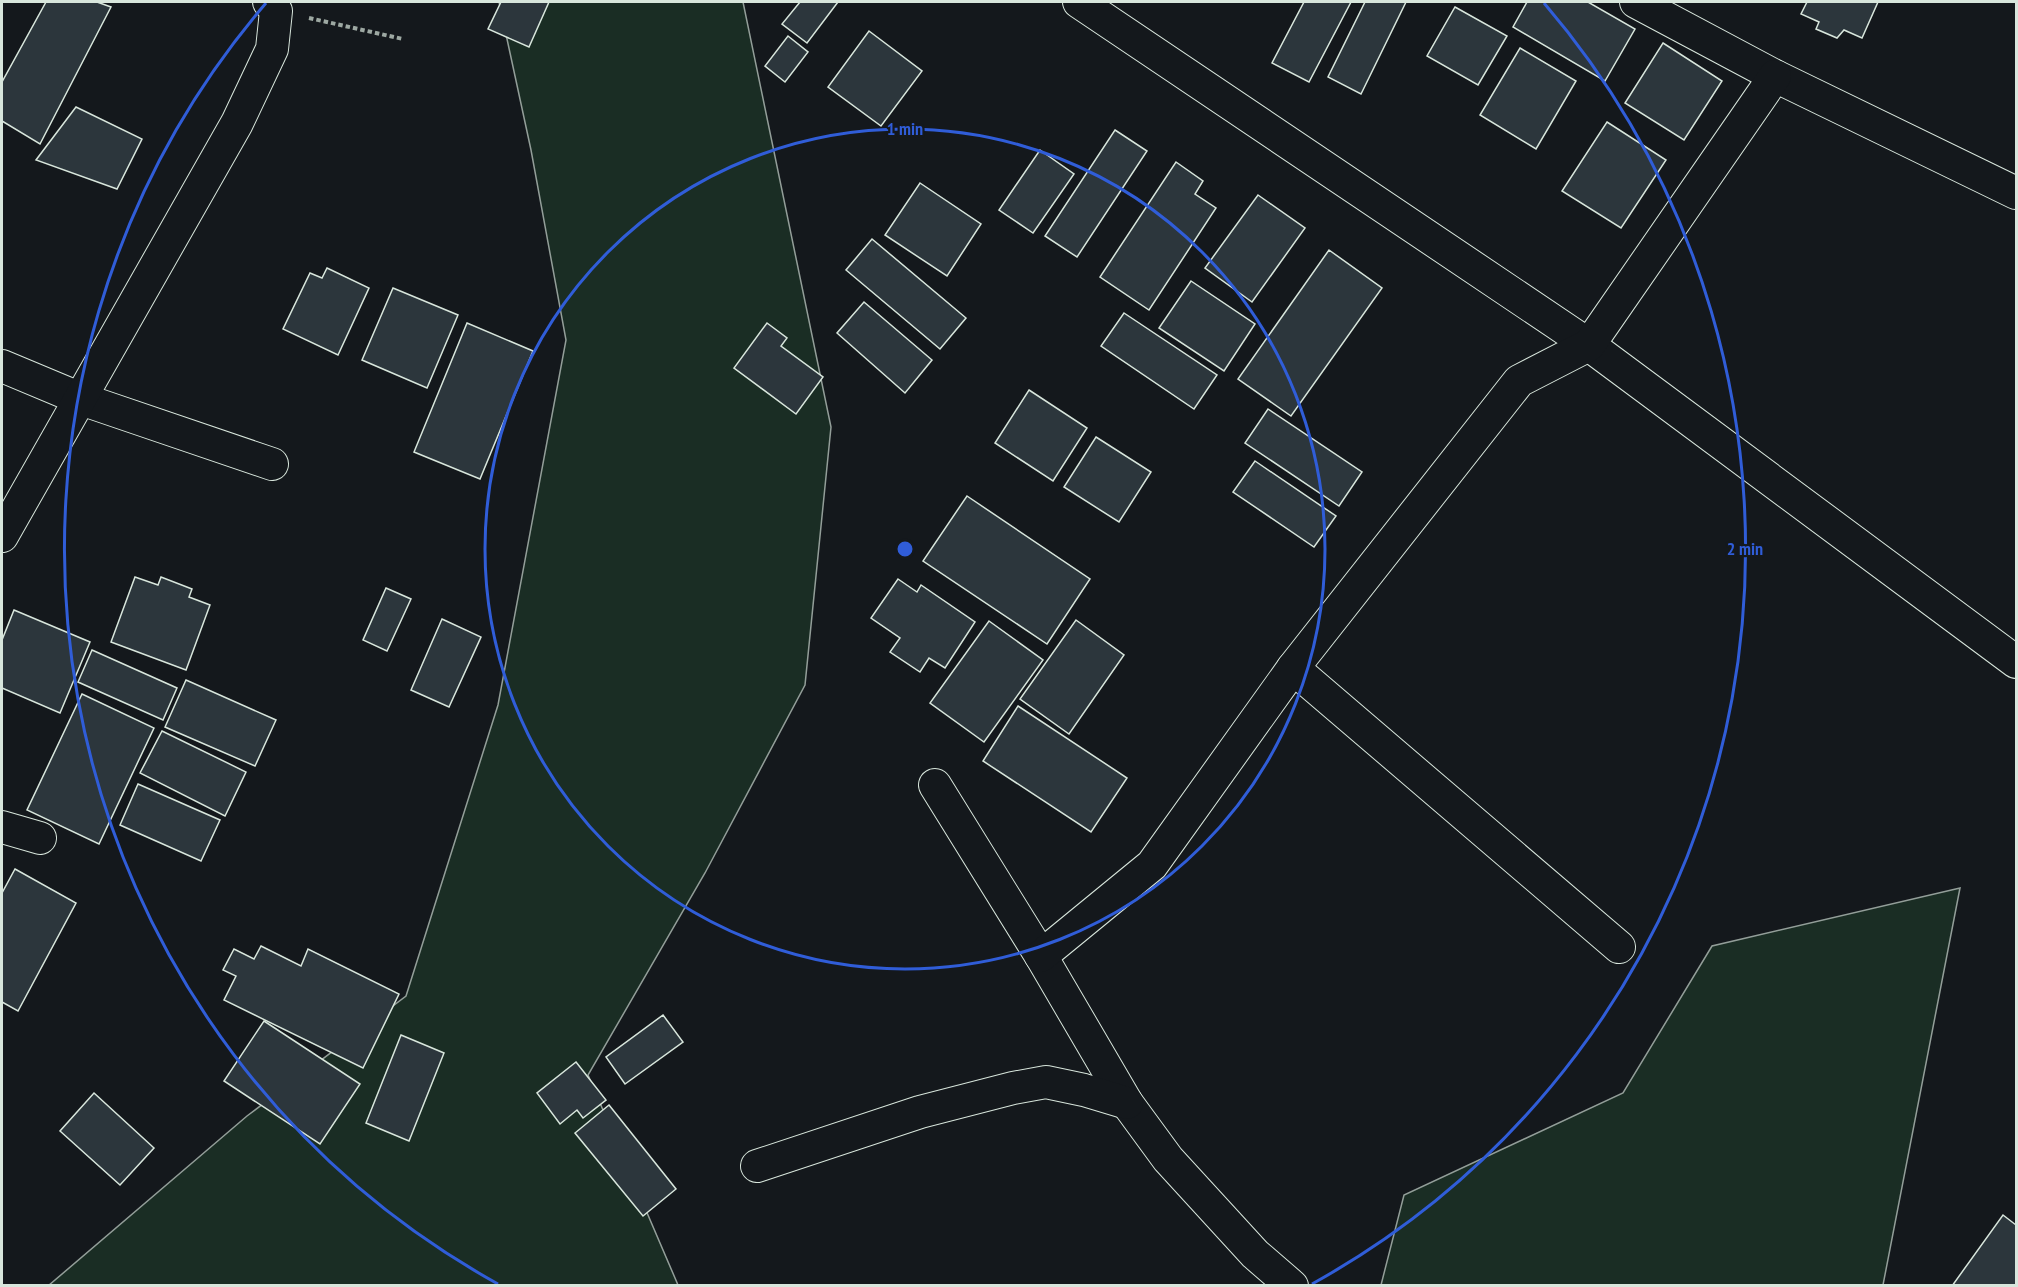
<svg xmlns="http://www.w3.org/2000/svg" width="2018" height="1287" viewBox="0 0 2018 1287" font-family="'PT Sans Narrow',sans-serif">
<style>
.green{fill:#1a2d24;stroke:#939e99;stroke-width:1.5}
.building{fill:#2c363c;stroke:#d8e6dc;stroke-width:1.5}
.lines{fill:none;stroke-linecap:round;stroke-linejoin:round}
.street-casing{stroke:#d8e6dc;stroke-width:34}
.path{stroke:#9da8a2;stroke-width:4;stroke-dasharray:4.5 3;stroke-linecap:butt}
.street{stroke:#14181c;stroke-width:32}
.ring{fill:none;stroke:#305dd8;stroke-width:3}
.centre{fill:#305dd8;stroke:#14181c;stroke-width:3}
.ring-label{font-size:18px;text-anchor:middle;font-weight:bold;fill:#305dd8;stroke:#14181c;stroke-width:4.5;stroke-linejoin:round;paint-order:stroke}
</style>
<rect width="100%" height="100%" fill="#14181c"/>
<g class="green">
<polygon points="499,2 743,2 831,427 805,685 705,873 588,1075 678,1285 48,1286 247,1116 406,996 498,705 566,340 531,150"/>
<polygon points="1960,888 1883,1285 1381,1285 1404,1195 1623,1093 1712,946"/>
</g>
<g class="building">
<polygon points="46,2 97,2 111,7 40,144 2,121 2,82"/>
<polygon points="501,2 549,2 529,47 488,29"/>
<polygon points="800,2 838,2 807,43 782,24"/>
<polygon points="1304,2 1351,2 1309,82 1272,63"/>
<polygon points="1365,2 1406,2 1361,94 1328,77"/>
<polygon points="1527,2 1588,2 1635,29 1605,81 1513,27"/>
<polygon points="1807,2 1878,2 1862,38 1844,30 1837,38 1816,29 1819,22 1801,14"/>
<polygon points="1455,7 1507,36 1478,85 1427,56"/>
<polygon points="869,31 922,71 881,126 828,87"/>
<polygon points="788,36 808,52 785,82 765,66"/>
<polygon points="1663,43 1722,81 1684,140 1625,103"/>
<polygon points="1520,48 1576,81 1536,149 1480,115"/>
<polygon points="76,107 142,139 117,189 36,160"/>
<polygon points="1607,122 1666,160 1621,228 1562,191"/>
<polygon points="1115,130 1147,151 1077,257 1045,236"/>
<polygon points="1040,150 1074,174 1033,233 999,210"/>
<polygon points="1176,162 1203,181 1195,194 1216,208 1149,310 1100,277"/>
<polygon points="920,183 981,224 947,276 885,235"/>
<polygon points="1258,195 1305,228 1252,302 1205,268"/>
<polygon points="872,239 966,318 940,349 846,270"/>
<polygon points="1329,250 1382,288 1291,416 1238,379"/>
<polygon points="327,268 369,288 338,355 283,329 310,273 322,278"/>
<polygon points="1191,281 1255,324 1224,371 1159,328"/>
<polygon points="393,288 458,315 427,388 362,360"/>
<polygon points="864,302 932,360 905,393 837,333"/>
<polygon points="1124,313 1217,375 1194,409 1101,346"/>
<polygon points="467,323 533,351 480,479 414,452"/>
<polygon points="767,323 787,338 781,346 823,377 796,414 734,368"/>
<polygon points="1029,390 1087,428 1053,481 995,443"/>
<polygon points="1268,409 1362,472 1339,506 1245,443"/>
<polygon points="1096,437 1151,472 1119,522 1064,487"/>
<polygon points="1255,461 1336,516 1314,547 1233,492"/>
<polygon points="967,496 1090,579 1047,644 923,561"/>
<polygon points="135,577 158,585 161,577 192,589 189,597 210,605 186,670 111,642"/>
<polygon points="898,579 917,592 921,585 975,622 945,668 929,658 920,672 890,652 900,638 871,618"/>
<polygon points="386,588 411,599 387,651 363,640"/>
<polygon points="14,610 90,642 60,713 2,688 2,640"/>
<polygon points="442,619 481,637 449,707 411,690"/>
<polygon points="1076,620 1124,655 1069,734 1020,699"/>
<polygon points="989,621 1043,660 984,742 930,703"/>
<polygon points="92,650 177,688 163,720 78,682"/>
<polygon points="186,680 276,720 255,766 165,727"/>
<polygon points="82,694 154,728 99,844 27,810"/>
<polygon points="1018,706 1127,778 1091,832 983,761"/>
<polygon points="162,731 246,772 225,816 140,773"/>
<polygon points="138,784 220,820 201,861 120,825"/>
<polygon points="15,869 76,903 18,1011 2,1002 2,893"/>
<polygon points="261,946 301,966 308,949 399,994 363,1068 224,1000 236,976 223,970 234,949 254,959"/>
<polygon points="663,1015 683,1042 625,1084 606,1057"/>
<polygon points="264,1021 360,1084 320,1144 224,1081"/>
<polygon points="401,1035 444,1053 409,1141 366,1123"/>
<polygon points="576,1062 606,1100 583,1118 577,1110 560,1124 537,1093"/>
<polygon points="94,1093 154,1148 120,1185 60,1131"/>
<polygon points="609,1105 676,1189 643,1216 575,1133"/>
<polygon points="2003,1215 2016,1225 2016,1286 1952,1286"/>
</g>
<g class="lines">
<g class="street-casing">
<g id="street">
<polyline points="1079,2 1589,345 2016,662"/>
<polyline points="1636,2 1775,76 2016,193"/>
<polyline points="2,366 81,399 272,464"/>
<polyline points="2,536 237,123 272,49 276,11 269,2"/>
<polyline points="1293,668 1619,947"/>
<polyline points="935,785 1041,956 1127,1103 1168,1159 1255,1254 1292,1286"/>
<polyline points="2,827 40,838"/>
<polyline points="1041,956 1152,865 1293,668 1519,381 1589,345 1775,76"/>
<polyline points="757,1166 920,1112 1013,1088 1046,1082 1084,1090 1127,1103"/>
</g>
</g>
<polyline class="path" points="309,18 403,39"/>
<use href="#street" class="street"/>
</g>
<g class="ring">
<circle cx="905" cy="549" r="420"/>
<path d="M498 1284A840 840 0 0 1 266 3M1544 3A840 840 0 0 1 1312 1284"/>
</g>
<circle cx="905" cy="549" r="9" class="centre"/>
<g class="ring-label">
<text x="905" y="135">1 min</text>
<text x="1745" y="555">2 min</text>
</g>
<rect width="2018" height="1287" fill="none" stroke="#d8e6dc" stroke-width="6"/>
</svg>
